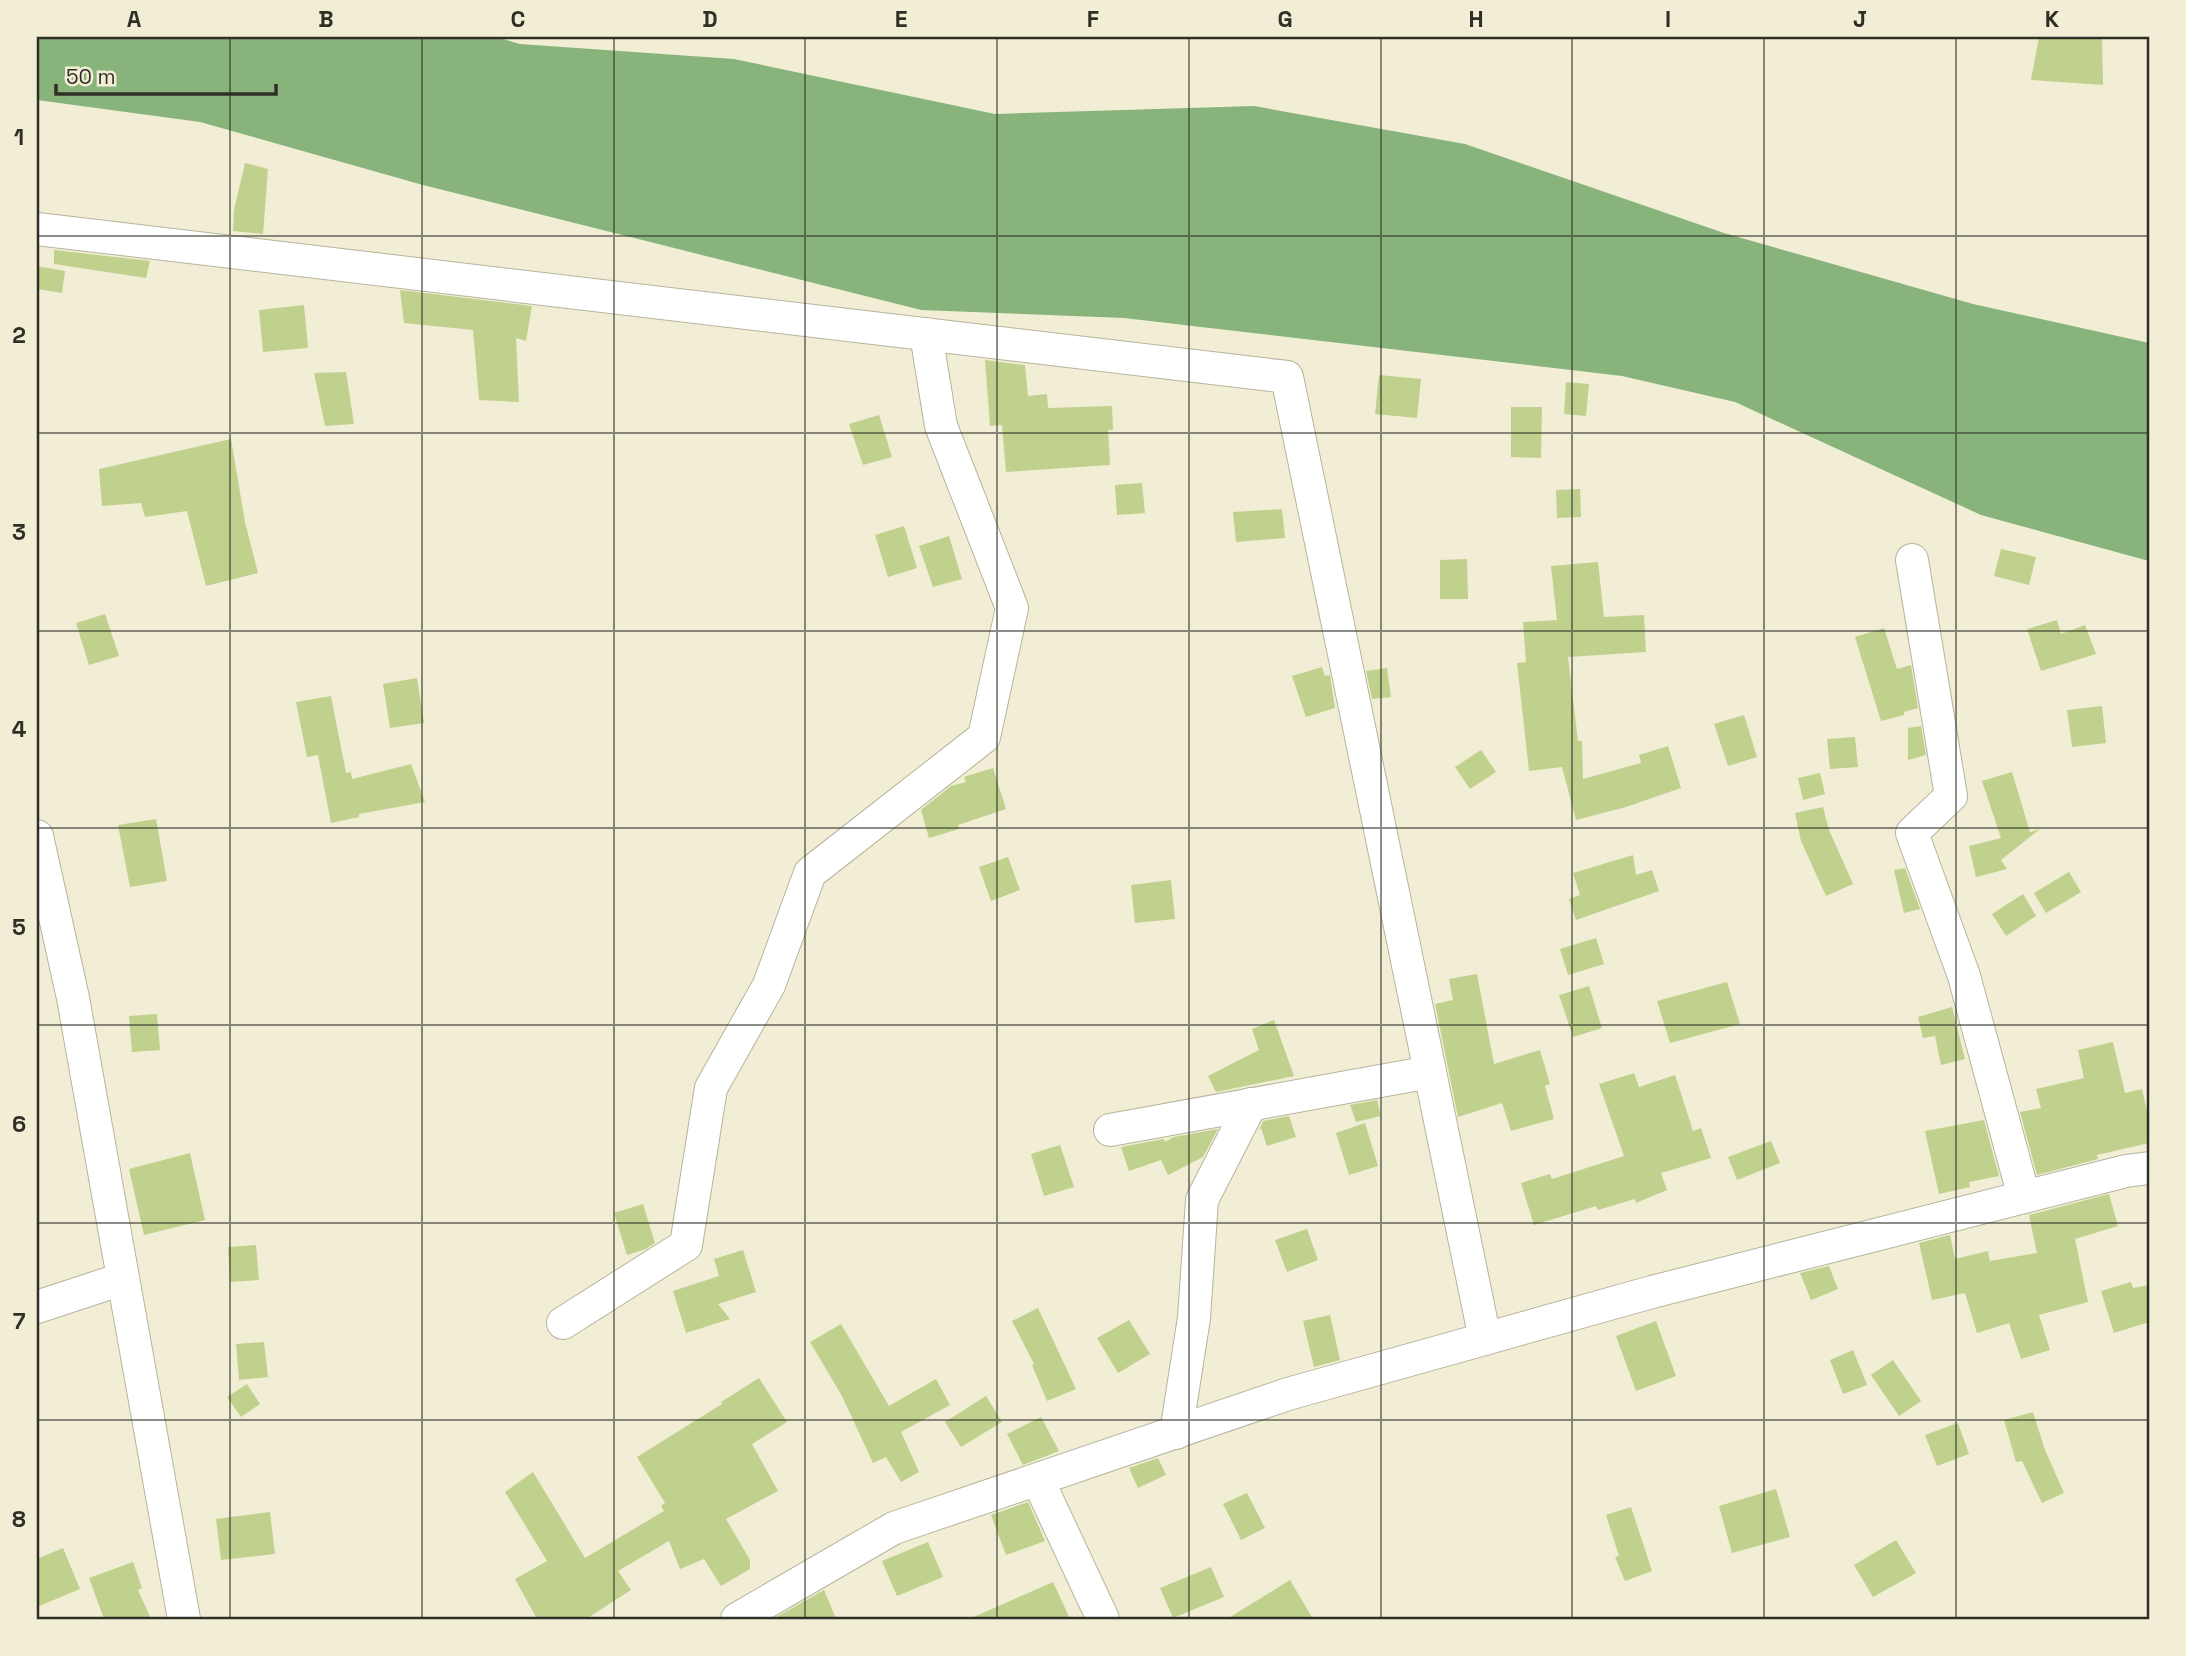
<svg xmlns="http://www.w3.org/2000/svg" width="2186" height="1656" viewBox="0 0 2186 1656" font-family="'Space Grotesk',sans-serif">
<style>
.water{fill:#88b47c}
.building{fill:#bfd18d}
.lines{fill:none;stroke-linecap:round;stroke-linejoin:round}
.street-casing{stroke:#b7b49d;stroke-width:34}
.street{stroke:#fff;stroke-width:32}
.grid{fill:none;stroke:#302f26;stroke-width:2;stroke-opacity:0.55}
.neatline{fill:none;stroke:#302f26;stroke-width:2.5}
.grid-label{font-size:23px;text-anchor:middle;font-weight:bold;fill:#302f26}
</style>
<rect width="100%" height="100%" fill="#f1eed5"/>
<polygon class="water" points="37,37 496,37 520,44 734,59 995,114 1254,106 1465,144 1724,233 1973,304 2149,343 2149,561 1981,515 1735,402 1622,376 1124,318 921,310 423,185 200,122 37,100"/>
<g class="building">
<polygon points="2039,37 2102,37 2103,85 2031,80"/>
<polygon points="245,163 268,169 263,234 233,231 234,210"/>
<polygon points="54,250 150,261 146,278 54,264"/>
<polygon points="37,266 65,271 62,293 37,289"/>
<polygon points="400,290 532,306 526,341 516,338 519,402 479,400 473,330 404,323"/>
<polygon points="304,305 308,348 263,352 259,310"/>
<polygon points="985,360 1025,365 1028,396 1047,394 1048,408 1112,406 1113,430 1108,430 1110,465 1006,472 1002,425 990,426"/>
<polygon points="346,372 354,424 325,426 314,373"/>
<polygon points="1379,375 1421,379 1417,418 1375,414"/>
<polygon points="1566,382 1589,384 1586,416 1564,414"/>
<polygon points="1511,407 1542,407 1541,458 1511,457"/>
<polygon points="879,415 892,457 863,465 849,424"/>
<polygon points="231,439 245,522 258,573 206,586 187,511 145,517 141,503 102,506 99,469"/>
<polygon points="1142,483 1145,513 1117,515 1115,485"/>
<polygon points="1580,489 1581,517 1557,518 1556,490"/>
<polygon points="1282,509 1285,538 1236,542 1233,512"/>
<polygon points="904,526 917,568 888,577 875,535"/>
<polygon points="949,536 962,579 933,587 919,546"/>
<polygon points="2001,549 2036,557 2029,585 1994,576"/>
<polygon points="1467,559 1468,599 1440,599 1440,560"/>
<polygon points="1598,562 1604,617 1644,615 1646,652 1568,657 1578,741 1582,741 1583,779 1641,763 1639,755 1668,746 1681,788 1626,807 1576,820 1562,767 1529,771 1517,663 1526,662 1523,622 1557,620 1551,566"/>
<polygon points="105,614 119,656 89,665 76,623"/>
<polygon points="2057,620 2061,634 2085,625 2096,654 2041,671 2027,629"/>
<polygon points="1884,628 1897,669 1911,665 1918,708 1904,712 1904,715 1881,721 1855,637"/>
<polygon points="1322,667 1325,676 1330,675 1335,708 1306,717 1292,676"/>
<polygon points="1387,668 1391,697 1372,699 1366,671"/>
<polygon points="417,678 424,723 390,728 383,684"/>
<polygon points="331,696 346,773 351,772 352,779 411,764 425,802 359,814 359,817 331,823 318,755 307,757 296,702"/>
<polygon points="2102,706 2106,743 2072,747 2067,710"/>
<polygon points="1744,715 1757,757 1728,766 1714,724"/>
<polygon points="1921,726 1926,755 1908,760 1908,728"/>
<polygon points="1855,737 1858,767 1830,769 1827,739"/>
<polygon points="1481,750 1496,772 1470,789 1455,767"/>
<polygon points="993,768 1006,809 958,825 959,829 929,838 921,810 951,786 966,782 964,777"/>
<polygon points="2012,772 2030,832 2040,829 2001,860 2007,869 1976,877 1969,846 2001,838 1982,781"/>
<polygon points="1820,773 1825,794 1803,800 1798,778"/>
<polygon points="1823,807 1829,830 1853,884 1826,896 1801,841 1795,813"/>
<polygon points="156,819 167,881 130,887 118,825"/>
<polygon points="1633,855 1636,875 1652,870 1659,891 1576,920 1569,899 1580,895 1573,873"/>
<polygon points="1008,857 1020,890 991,901 979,867"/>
<polygon points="1905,868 1920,909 1904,913 1894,870"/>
<polygon points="2069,872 2081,892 2046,913 2034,893"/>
<polygon points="1171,880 1175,919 1135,923 1131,885"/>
<polygon points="2023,894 2036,916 2006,936 1992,914"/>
<polygon points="1596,938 1604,964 1568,975 1560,949"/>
<polygon points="1477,974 1494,1064 1540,1050 1550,1084 1545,1086 1554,1119 1511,1131 1502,1103 1458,1117 1435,1004 1453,1000 1449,979"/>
<polygon points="1727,982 1740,1024 1670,1043 1657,1001"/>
<polygon points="1589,986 1602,1028 1573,1037 1559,995"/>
<polygon points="1952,1007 1965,1059 1941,1065 1935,1036 1923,1038 1918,1017"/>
<polygon points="157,1014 160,1050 132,1052 129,1016"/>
<polygon points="1274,1020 1294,1076 1216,1092 1208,1076 1259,1050 1252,1029"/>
<polygon points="2113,1042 2125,1093 2142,1089 2149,1120 2149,1143 2097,1155 2098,1159 2037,1175 2020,1112 2041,1108 2036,1089 2084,1078 2078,1050"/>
<polygon points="1634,1073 1639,1087 1675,1075 1693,1131 1701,1128 1711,1158 1661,1173 1667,1190 1636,1203 1635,1199 1598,1210 1596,1206 1534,1225 1521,1183 1550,1174 1552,1179 1624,1156 1599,1084"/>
<polygon points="1377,1100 1381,1116 1356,1122 1350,1105"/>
<polygon points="1289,1116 1296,1137 1267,1146 1261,1128 1259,1130 1263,1121"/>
<polygon points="1984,1120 1999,1176 1969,1182 1970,1187 1939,1194 1925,1131"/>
<polygon points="1365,1123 1378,1166 1349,1175 1336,1133"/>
<polygon points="1218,1129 1203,1157 1168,1175 1161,1160 1129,1171 1121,1147 1164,1139 1165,1142 1174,1137"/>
<polygon points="1771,1141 1780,1163 1737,1180 1728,1157"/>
<polygon points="1060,1145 1074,1187 1044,1196 1031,1154"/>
<polygon points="190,1153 205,1220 144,1235 129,1169"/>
<polygon points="2109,1194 2118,1226 2075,1239 2088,1302 2039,1315 2050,1350 2021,1359 2009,1323 1977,1333 1965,1293 1932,1300 1919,1243 1950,1235 1955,1259 1988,1251 1990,1261 2037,1253 2029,1215"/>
<polygon points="643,1204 655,1243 646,1249 627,1255 614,1213"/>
<polygon points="1307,1229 1318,1260 1287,1272 1275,1240"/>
<polygon points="256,1245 259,1280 230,1282 228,1247"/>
<polygon points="743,1250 756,1292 718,1304 730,1319 686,1333 673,1291 719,1276 714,1259"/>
<polygon points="1829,1266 1838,1289 1811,1300 1800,1273"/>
<polygon points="2131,1282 2133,1288 2149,1285 2149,1322 2114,1333 2101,1291"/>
<polygon points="1038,1308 1076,1389 1047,1401 1032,1365 1034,1364 1012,1321"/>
<polygon points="1330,1315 1340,1360 1314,1367 1303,1321"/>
<polygon points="1129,1320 1150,1354 1118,1373 1097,1338"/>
<polygon points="1656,1321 1676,1376 1636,1391 1616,1336"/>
<polygon points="841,1324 889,1406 936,1379 950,1405 901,1432 919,1472 901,1482 886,1457 873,1463 842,1396 810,1342"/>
<polygon points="264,1342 268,1377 239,1380 236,1344"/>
<polygon points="1853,1350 1867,1385 1843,1394 1830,1360"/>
<polygon points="1893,1360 1921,1401 1899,1416 1871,1375"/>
<polygon points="759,1378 787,1422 752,1444 778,1491 726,1519 750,1560 750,1569 721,1586 704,1559 680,1569 669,1541 618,1571 631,1590 586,1619 537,1619 515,1579 547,1561 505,1492 533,1472 585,1558 664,1511 661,1506 665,1503 637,1457 722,1404 721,1402"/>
<polygon points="247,1384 260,1404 241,1417 227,1397"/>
<polygon points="986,1396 1002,1422 961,1447 945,1422"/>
<polygon points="2033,1412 2045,1450 2064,1493 2042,1503 2022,1461 2016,1462 2004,1420"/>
<polygon points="1041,1417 1059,1451 1023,1465 1007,1434"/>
<polygon points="1958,1423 1969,1454 1937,1466 1925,1435"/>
<polygon points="1158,1458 1166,1475 1138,1488 1129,1468"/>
<polygon points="1776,1489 1790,1537 1732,1553 1719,1506"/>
<polygon points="1247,1493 1265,1528 1241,1540 1223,1504"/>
<polygon points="1028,1502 1045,1541 1006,1555 991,1515"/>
<polygon points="1631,1507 1652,1571 1625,1581 1615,1557 1619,1556 1606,1515"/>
<polygon points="270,1512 275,1554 221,1560 216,1519"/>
<polygon points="1896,1540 1916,1573 1873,1597 1854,1565"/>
<polygon points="928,1542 943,1577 897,1596 882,1561"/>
<polygon points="63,1548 80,1589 37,1607 37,1559"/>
<polygon points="133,1562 142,1588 138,1590 151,1619 104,1619 89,1578"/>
<polygon points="1211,1567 1224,1597 1173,1618 1160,1588"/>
<polygon points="1290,1580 1313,1619 1227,1619"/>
<polygon points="1053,1582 1070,1619 969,1619"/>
<polygon points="824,1590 836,1619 773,1619"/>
</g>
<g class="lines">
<g class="street-casing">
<g id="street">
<polyline points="37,229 1287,377 1485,1339"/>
<polyline points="1912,560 1951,796 1912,833 1964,976 2024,1197"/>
<polyline points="37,836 73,998 184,1619"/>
<polyline points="1110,1130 1430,1072"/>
<polyline points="37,1307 122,1279"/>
<polyline points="563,1323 686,1245 711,1088 769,985 810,873 984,737 1012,608 941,426 926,334"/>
<polyline points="1176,1433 1194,1318 1202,1200 1251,1104"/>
<polyline points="1038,1480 1103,1619"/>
<polyline points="737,1619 894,1528 1288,1394 1652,1292 2126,1171 2149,1168"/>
</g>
</g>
<use href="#street" class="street"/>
</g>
<path class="grid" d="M230 37V1619M422 37V1619M614 37V1619M805 37V1619M997 37V1619M1189 37V1619M1381 37V1619M1572 37V1619M1764 37V1619M1956 37V1619M37 236H2149M37 433H2149M37 631H2149M37 828H2149M37 1025H2149M37 1223H2149M37 1420H2149"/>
<rect width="2186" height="1656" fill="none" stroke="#f1eed5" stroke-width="77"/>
<path d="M56 84v10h220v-10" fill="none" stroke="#302f26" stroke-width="3.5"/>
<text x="66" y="84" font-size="21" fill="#302f26" stroke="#f1eed5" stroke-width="5" paint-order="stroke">50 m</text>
<rect x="38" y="38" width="2110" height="1580" class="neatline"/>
<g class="grid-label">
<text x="134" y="27">A</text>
<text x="326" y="27">B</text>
<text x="518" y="27">C</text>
<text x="710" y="27">D</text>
<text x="901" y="27">E</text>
<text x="1093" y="27">F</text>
<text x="1285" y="27">G</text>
<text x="1476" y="27">H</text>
<text x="1668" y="27">I</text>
<text x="1860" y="27">J</text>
<text x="2052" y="27">K</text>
<text x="19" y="145">1</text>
<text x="19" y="343">2</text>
<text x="19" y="540">3</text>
<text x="19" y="737">4</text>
<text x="19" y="935">5</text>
<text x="19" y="1132">6</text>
<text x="19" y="1329">7</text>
<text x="19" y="1527">8</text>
</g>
</svg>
